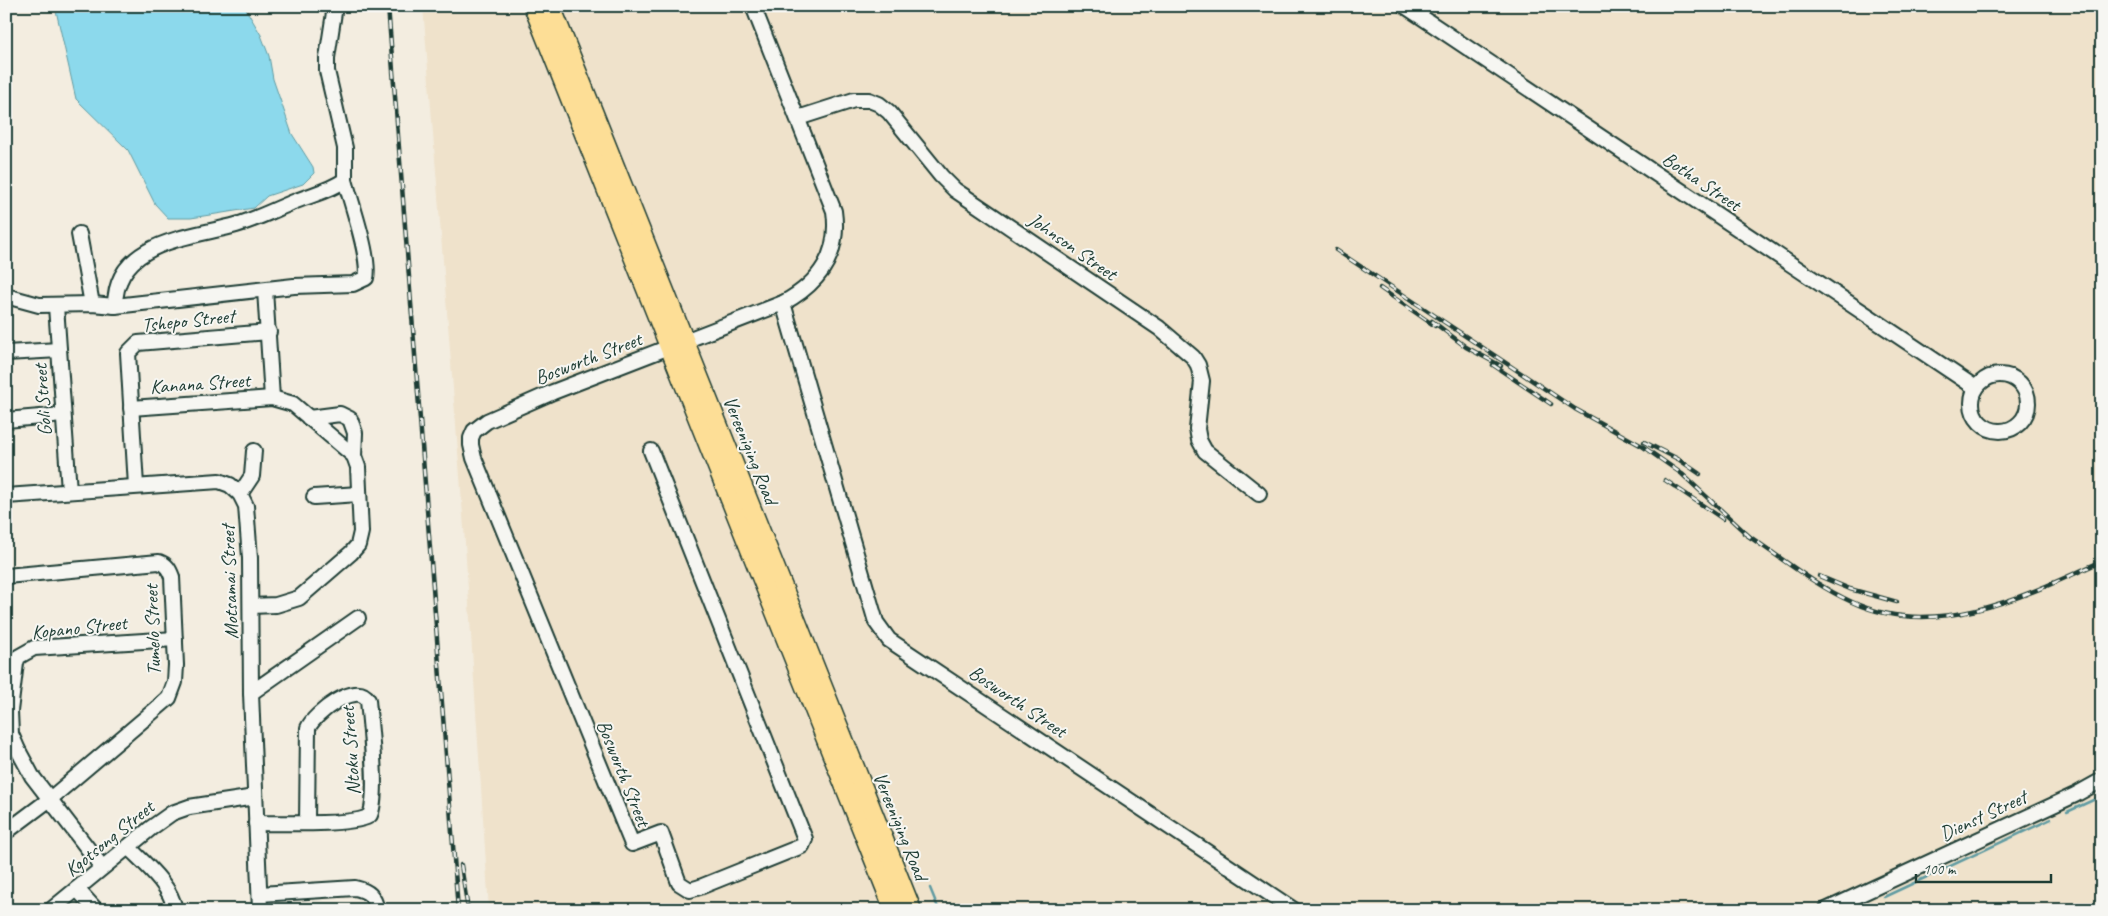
<svg xmlns="http://www.w3.org/2000/svg" width="2108" height="916" viewBox="0 0 2108 916" font-family="Caveat,sans-serif">
<style>
.built{fill:#efe2cb}
.water{fill:#8cd9ec;stroke:#609ba2}
.lines{fill:none;stroke-linecap:round;stroke-linejoin:round}
.stream{stroke:#609ba2;stroke-width:2.5}
.minor-casing{stroke:#1f3d34;stroke-width:18}
.major-casing{stroke:#1f3d34;stroke-width:21}
.minor{stroke:#f6f6f2;stroke-width:14}
.major{stroke:#fdde96;stroke-width:18}
.rail-casing{stroke:#1f3d34;stroke-width:4.5}
.rail{stroke:#f6f6f2;stroke-width:2.5;stroke-dasharray:8;stroke-linecap:butt}
.labels{text-anchor:middle;stroke-width:4;stroke-linejoin:round;paint-order:stroke}
.street-label{font-size:20px;fill:#1f3d34;stroke:#f6f6f2}
</style>
<rect width="100%" height="100%" fill="#f3ede0"/>
<filter id="ink" filterUnits="userSpaceOnUse"><feTurbulence type="fractalNoise" baseFrequency=".02" numOctaves="2"/><feDisplacementMap in="SourceGraphic" scale="10" xChannelSelector="R" yChannelSelector="G"/><feConvolveMatrix kernelMatrix="1 2 1 2 8 2 1 2 1" color-interpolation-filters="sRGB"/></filter>
<g filter="url(#ink)">
<polygon class="built" points="423,6 2102,6 2102,910 489,910 464,528"/>
<polygon class="water" points="55,6 244,6 261,35 269,56 273,79 292,134 313,167 314,173 303,184 267,196 254,208 191,218 168,218 155,204 128,150 76,99"/>
<g class="lines">
<g class="stream">
<polyline points="2067,812 2102,796"/>
<polyline points="930,888 939,910"/>
<polyline points="1884,897 2051,819"/>
<polyline points="1858,910 1871,904"/>
</g>
<g class="minor-casing">
<g id="minor">
<polyline points="1405,6 1976,388"/>
<polyline points="798,118 854,100 869,100 879,104 889,112 941,176 955,190 1159,328 1193,357 1198,365 1202,381 1197,429 1199,440 1205,451 1259,494"/>
<polyline points="79,234 92,304"/>
<polyline points="265,290 272,398"/>
<path d="M6 296 39 305 92 304 115 306 294 286 353 284 366 278C371 259 351 202 345 180"/>
<polyline points="783,303 876,622 889,640 1294,910"/>
<polyline points="56,306 69,491"/>
<path d="M115 306C115 241 189 238 236 225 257 219 276 209 296 201 314 194 329 191 345 180V148L327 71V58L335 6"/>
<polyline points="6,353 59,350"/>
<circle cx="2000" cy="403" r="28"/>
<polyline points="131,408 272,398 293,404 354,456 358,467 361,532 358,545 351,553 299,598 276,605 251,606"/>
<polyline points="309,418 340,414 350,419 355,433 354,456"/>
<polyline points="6,420 63,415"/>
<path d="M651 451 805 839 802 846 700 887 690 890 679 883 661 833 632 844 474 458 471 445V438L474 431 487 421 553 392 783 303C820 283 840 254 834 211L753 6"/>
<polyline points="136,486 128,353 138,343 269,332"/>
<polyline points="240,494 252,476 254,451"/>
<polyline points="6,496 219,481 230,485 240,494 246,506 250,558 251,693 260,910"/>
<polyline points="314,497 359,494"/>
<path d="M6 576 159 562C167 565 169 569 172 577L176 665 175 682 169 698 50 799 6 832"/>
<polyline points="251,693 358,618"/>
<path d="M256 823C276 823 359 826 370 815 379 795 370 725 368 700 357 680 314 714 308 728L307 823"/>
<path d="M128 847C145 864 171 885 175 910"/>
<polyline points="102,867 32,776 18,750 11,734 10,711 16,663 18,657 34,648 175,639"/>
<polyline points="77,889 96,910"/>
<path d="M260 894 355 888C369 891 374 896 377 910"/>
<polyline points="51,910 151,828 172,813 189,807 255,797"/>
<polyline points="1826,910 2075,795 2102,780"/>
</g>
</g>
<g class="major-casing">
<g id="major">
<polyline points="533,6 894,910"/>
<polyline points="551,6 912,910"/>
</g>
</g>
<use href="#minor" class="minor"/>
<use href="#major" class="major"/>
<g class="rail-casing">
<g id="rail">
<polyline points="388,6 458,910"/>
<polyline points="1336,250 1575,409 1642,446 1682,474 1750,537"/>
<polyline points="1380,288 1435,326"/>
<polyline points="1432,321 1466,347 1501,366"/>
<polyline points="1493,365 1551,404"/>
<polyline points="1644,442 1678,459 1700,474"/>
<polyline points="1665,480 1723,519"/>
<path d="M1744 533C1779 556 1814 585 1852 602 1935 641 2026 596 2102 561"/>
<polyline points="1819,576 1850,589 1897,602"/>
<polyline points="461,865 468,910"/>
</g>
</g>
<use href="#rail" class="rail"/>
</g>
</g>
<g class="labels">
<g class="street-label">
<text transform="translate(1702 181) rotate(34)" y="7">Botha Street</text>
<text transform="translate(1073 246) rotate(35)" y="7">Johnson Street</text>
<text transform="translate(188 320) rotate(-6)" y="7">Tshepo Street</text>
<text transform="translate(588 358) rotate(-21)" y="7">Bosworth Street</text>
<text transform="translate(200 383) rotate(-4)" y="7">Kanana Street</text>
<text transform="translate(42 400) rotate(-94)" y="7">Goli Street</text>
<text transform="translate(751 450) rotate(68)" y="7">Vereeniging Road</text>
<text transform="translate(229 582) rotate(-92)" y="7">Motsamai Street</text>
<text transform="translate(79 627) rotate(-6)" y="7">Kopano Street</text>
<text transform="translate(152 630) rotate(-92)" y="7">Tumelo Street</text>
<text transform="translate(1018 701) rotate(34)" y="7">Bosworth Street</text>
<text transform="translate(350 751) rotate(-94)" y="7">Ntoku Street</text>
<text transform="translate(624 773) rotate(68)" y="7">Bosworth Street</text>
<text transform="translate(1983 815) rotate(-25)" y="7">Dienst Street</text>
<text transform="translate(901 826) rotate(68)" y="7">Vereeniging Road</text>
<text transform="translate(109 838) rotate(-39)" y="7">Kgotsong Street</text>
</g>
</g>
<rect width="2108" height="916" fill="none" stroke="#f6f6f2" stroke-width="25"/>
<rect x="12" y="12" width="2083" height="891" fill="none" stroke="#1f3d34" stroke-width="2" filter="url(#ink)"/>
<path d="M1916 874v8h135v-8" fill="none" stroke="#1f3d34" stroke-width="2.5"/>
<text x="1923" y="874" font-size="15" fill="#1f3d34" stroke="#f6f6f2" stroke-width="4" paint-order="stroke">100 m</text>
</svg>
